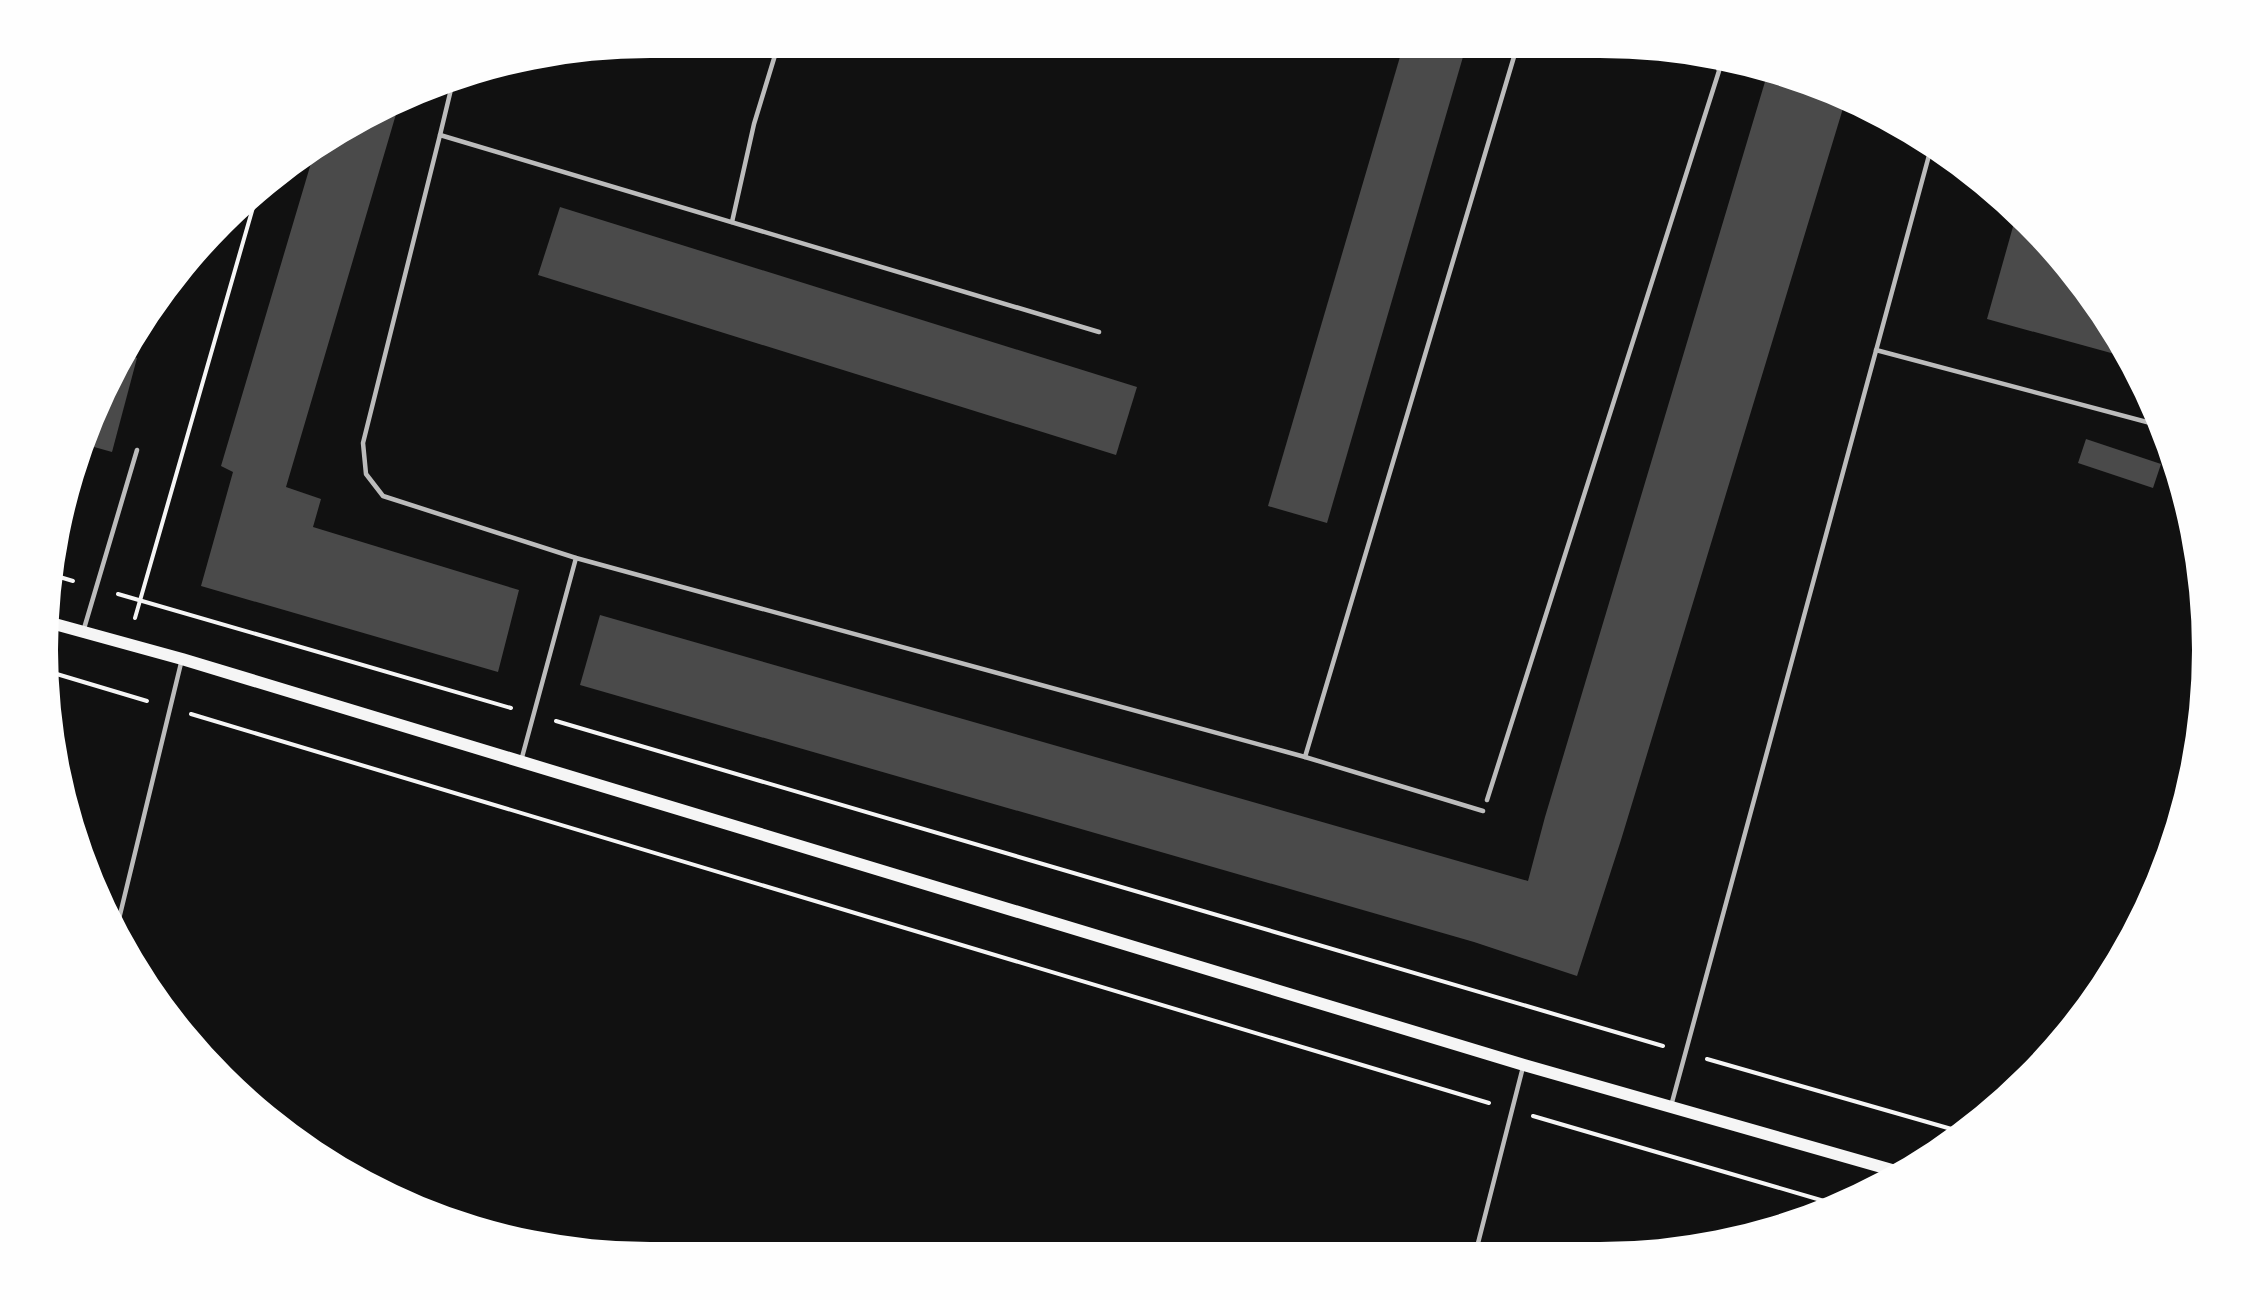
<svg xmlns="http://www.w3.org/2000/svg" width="2250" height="1300" viewBox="0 0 2250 1300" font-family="'IBM Plex Sans',sans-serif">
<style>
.building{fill:#4a4a4a}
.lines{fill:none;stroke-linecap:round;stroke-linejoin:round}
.path{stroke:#f5f5f5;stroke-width:4}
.service{stroke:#bcbcbc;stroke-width:4.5}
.secondary{stroke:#f5f5f5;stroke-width:12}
</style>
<rect width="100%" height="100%" fill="#111"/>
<g class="building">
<polygon points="1402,50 1465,50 1327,523 1268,506"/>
<polygon points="1767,75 1793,80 1844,105 1621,840 1577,976 1474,942 580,685 600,615 1528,881 1545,817"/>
<polygon points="399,104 286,487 321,499 313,527 519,590 498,672 201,586 233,472 221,466 314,153 383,110"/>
<polygon points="560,207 1137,387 1116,455 538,275"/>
<polygon points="2016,216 2025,224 2100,315 2122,356 1987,319"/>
<polygon points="127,355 137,358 112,452 87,445 110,384"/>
<polygon points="2086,439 2161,464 2153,488 2078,463"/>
</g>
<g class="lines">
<g class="path">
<polyline points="53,575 73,581"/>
<polyline points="118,594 511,708"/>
<polyline points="135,618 256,197"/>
<polyline points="50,672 147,701"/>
<polyline points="191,714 1489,1103"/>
<polyline points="556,721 1663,1046"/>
<polyline points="1707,1059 1955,1130"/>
<polyline points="1533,1116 1831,1203"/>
</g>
<g class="service">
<polyline points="440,135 453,81"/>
<polyline points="732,222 754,124 776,52"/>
<polyline points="1099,332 440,135 363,443 366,474 383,496 576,558 1305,757 1516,50"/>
<polyline points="1876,350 2158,425"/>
<polyline points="83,632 137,450"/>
<polyline points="1305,757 1483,811"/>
<polyline points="521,761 576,558"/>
<polyline points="1487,800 1719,71 1717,65"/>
<polyline points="118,923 182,659"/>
<polyline points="1671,1106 1931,148"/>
<polyline points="1476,1251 1523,1067"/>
</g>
<polyline class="secondary" points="51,623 182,659 1524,1065 1899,1172"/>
</g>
<path d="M0 0H2250V1300H0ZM650 58H1600A592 592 0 0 1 2192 650V650A592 592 0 0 1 1600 1242H650A592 592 0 0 1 58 650V650A592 592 0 0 1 650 58Z" fill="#fefefe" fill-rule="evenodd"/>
</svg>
